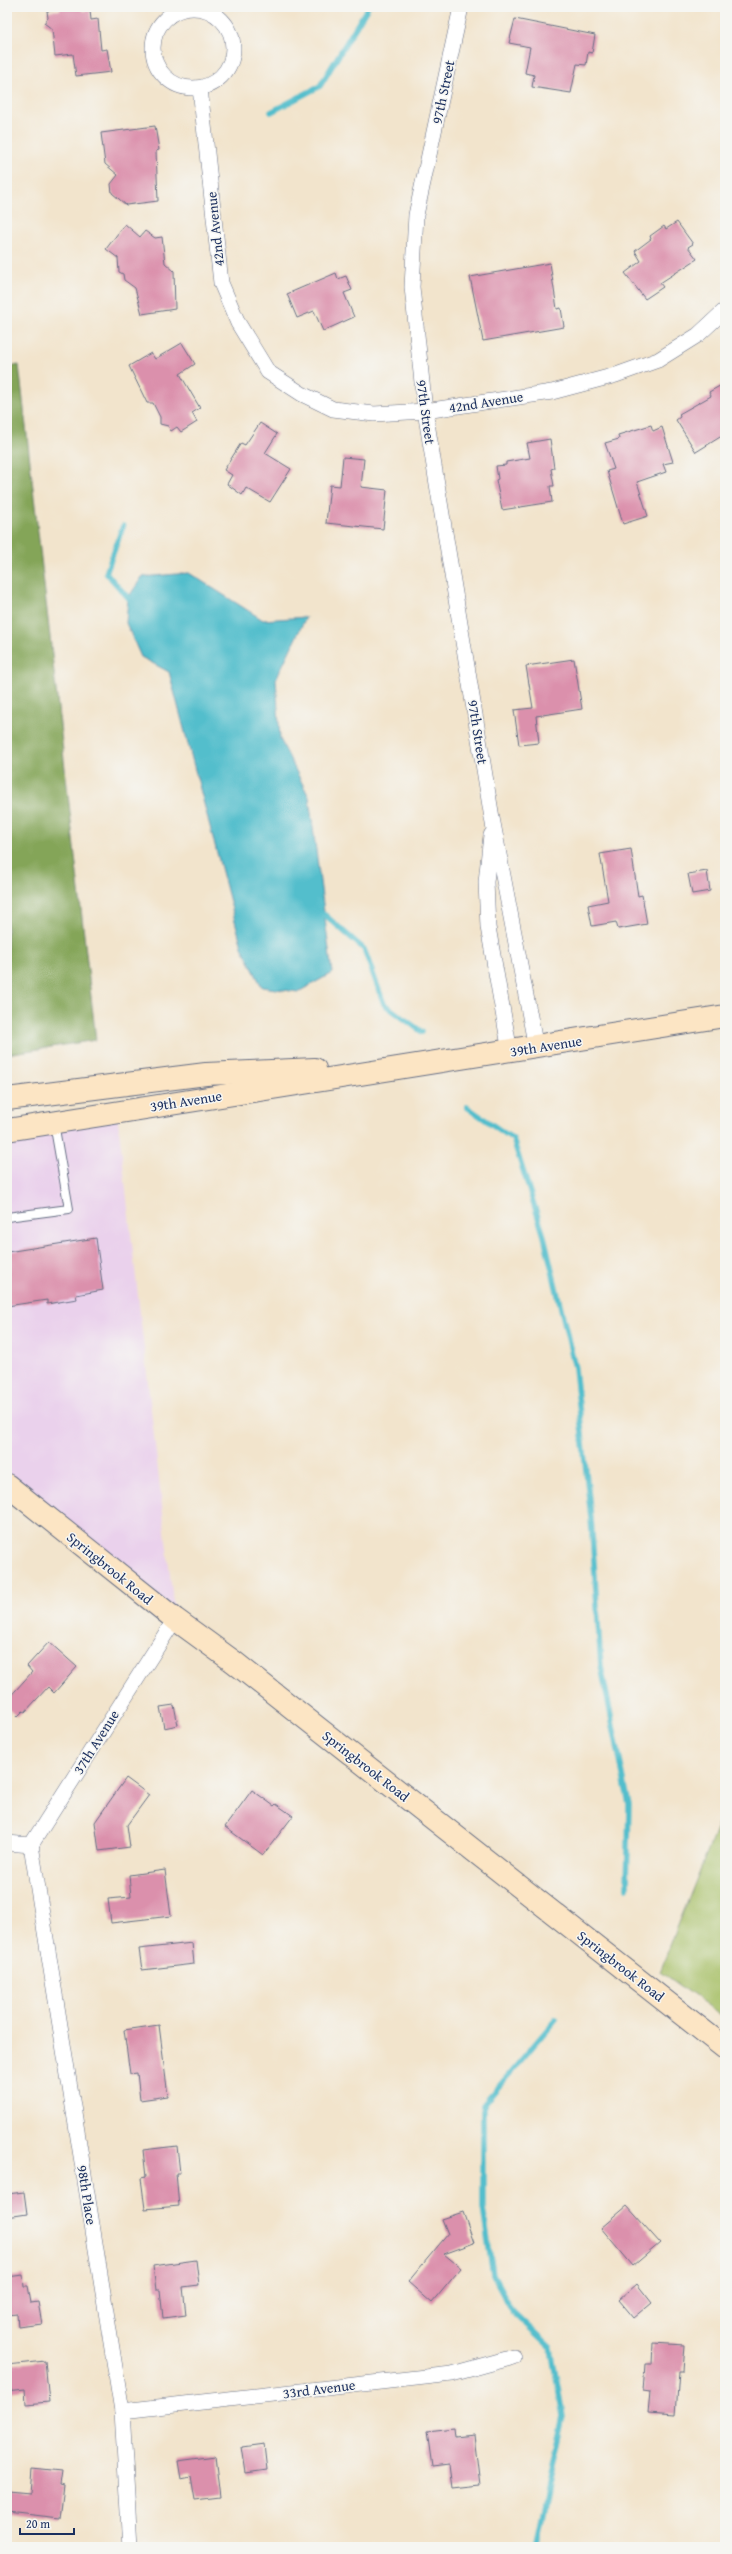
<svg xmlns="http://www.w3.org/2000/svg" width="732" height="2554" viewBox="0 0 732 2554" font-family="'Gentium Book Plus',serif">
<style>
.built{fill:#ead1ec}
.green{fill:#a5be63;stroke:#607660}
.forest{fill:#84a559;stroke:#506a5c}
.water{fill:#52becc;stroke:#367695}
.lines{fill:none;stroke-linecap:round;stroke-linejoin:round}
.stream{stroke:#52becc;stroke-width:5.5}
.building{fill:#db90ac}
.lane-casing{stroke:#666e84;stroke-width:10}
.street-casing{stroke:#666e84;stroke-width:16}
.secondary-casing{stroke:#666e84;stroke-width:24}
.lane{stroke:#fff;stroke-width:8}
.street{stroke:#fff;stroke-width:15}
.secondary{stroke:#fce5c4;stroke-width:22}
.labels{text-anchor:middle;stroke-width:3;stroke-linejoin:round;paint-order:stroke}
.street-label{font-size:14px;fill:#1b2f5e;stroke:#f6f6f2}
</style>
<rect width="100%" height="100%" fill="#f6f6f2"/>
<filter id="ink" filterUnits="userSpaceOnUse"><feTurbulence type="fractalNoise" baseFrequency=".025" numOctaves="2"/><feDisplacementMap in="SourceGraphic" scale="8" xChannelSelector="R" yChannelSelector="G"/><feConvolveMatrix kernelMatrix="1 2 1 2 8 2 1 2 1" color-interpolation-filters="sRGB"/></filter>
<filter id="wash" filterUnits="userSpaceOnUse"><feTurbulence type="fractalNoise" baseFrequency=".012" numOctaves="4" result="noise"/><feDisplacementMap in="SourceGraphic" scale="16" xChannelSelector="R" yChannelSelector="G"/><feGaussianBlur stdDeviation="0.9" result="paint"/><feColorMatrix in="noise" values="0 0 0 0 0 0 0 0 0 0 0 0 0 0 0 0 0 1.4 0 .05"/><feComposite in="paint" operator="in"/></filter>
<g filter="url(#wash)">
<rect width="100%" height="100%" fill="#f2e4cc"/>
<polygon class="built" points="117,1112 175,1619 7,1485 7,1130"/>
<polygon class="green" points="725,1807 725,2018 660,1971"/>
<polygon class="forest" points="19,365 96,1040 7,1054 7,367"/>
<polygon class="water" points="189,573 263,620 306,617 276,679 280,739 309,797 332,973 298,992 262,987 242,947 169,672 141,657 126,623 128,598 142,577"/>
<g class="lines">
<g class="stream">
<polyline points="271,112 320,86 368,7"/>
<polyline points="123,526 106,573 133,603"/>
<polyline points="318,912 325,915 364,949 384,1004 422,1032"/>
<polyline points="467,1107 513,1139 544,1236 575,1368 591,1518 601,1666 629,1805 627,1888"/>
<polyline points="535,2547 563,2416 551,2348 513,2312 493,2275 483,2208 483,2105 556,2019"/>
</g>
</g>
<g id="blocks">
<g class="building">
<polygon points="60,7 82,7 82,11 90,10 91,20 98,19 101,50 107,49 111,72 76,76 73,54 55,56 52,29 44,23 48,18 47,11 60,10"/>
<polygon points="515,19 595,35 592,53 588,52 586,65 577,64 571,93 532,87 534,75 525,73 530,47 509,43"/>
<polygon points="155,126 159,150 156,151 158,201 126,205 112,193 111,184 118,175 105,164 101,133"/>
<polygon points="677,222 693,244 688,247 697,259 660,283 663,287 645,299 625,273 641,261 635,251 651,239 650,236 664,226 666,229"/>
<polygon points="125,224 140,237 145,231 155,238 162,237 165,263 174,271 175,309 142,314 135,288 124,280 123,274 119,272 118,258 106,249"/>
<polygon points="550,263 557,309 561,308 564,327 483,341 470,277"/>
<polygon points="336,273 338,279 346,276 352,290 344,293 354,317 323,331 314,311 297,318 287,294"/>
<polygon points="182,343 195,364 180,374 200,408 192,413 197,422 181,432 177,427 171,431 168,426 160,424 160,417 153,403 147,403 129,366 151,353 155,359"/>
<polygon points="725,383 725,434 696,452 676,420 680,417 679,414 711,396 709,392"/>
<polygon points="260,423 277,434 265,453 291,469 270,502 246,488 242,495 227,484 232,475 224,470 241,443 245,445"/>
<polygon points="651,425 653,431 662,427 673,462 663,464 666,472 637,482 648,516 623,524 607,471 614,469 605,443 619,439 618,435"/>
<polygon points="550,439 554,468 551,469 554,486 550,486 552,502 502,510 496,480 498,479 496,466 506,465 506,462 530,458 527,443"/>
<polygon points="343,457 364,459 361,487 387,490 383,529 326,523 330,485 340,486"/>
<polygon points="574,659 582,709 536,716 539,743 519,745 514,710 533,708 526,666"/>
<polygon points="631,849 638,896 642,895 647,924 618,929 616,922 592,926 588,905 608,901 600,854"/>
<polygon points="707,871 710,891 692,894 688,874"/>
<polygon points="96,1238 103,1290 76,1295 77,1299 47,1304 47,1300 7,1306 7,1252"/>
<polygon points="49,1642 77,1667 54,1693 48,1687 25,1712 23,1711 17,1717 7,1708 7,1700 32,1672 27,1666"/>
<polygon points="174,1705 178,1725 164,1728 160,1707"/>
<polygon points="126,1778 149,1795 127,1825 130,1847 99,1851 95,1822"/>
<polygon points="252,1790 274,1806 276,1804 293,1816 263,1855 225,1827"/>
<polygon points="165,1870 171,1916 111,1923 108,1899 131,1897 129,1875"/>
<polygon points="192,1943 194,1964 142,1970 139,1949"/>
<polygon points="159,2025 168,2096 140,2100 137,2073 130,2074 124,2030"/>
<polygon points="177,2146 180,2173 176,2173 179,2206 145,2209 141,2178 146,2177 143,2150"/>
<polygon points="24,2192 27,2214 7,2217 7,2194"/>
<polygon points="627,2206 660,2243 633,2266 601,2228"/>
<polygon points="463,2212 474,2243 444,2254 461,2268 432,2303 408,2282 448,2234 442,2219"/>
<polygon points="196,2260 199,2285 183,2287 186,2315 163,2318 160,2290 156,2290 153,2266"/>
<polygon points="23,2275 24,2286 28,2286 31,2303 38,2302 42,2324 18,2327 17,2314 7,2315 7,2277"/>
<polygon points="637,2284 652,2303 634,2318 619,2300"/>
<polygon points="653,2343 685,2345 683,2371 679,2371 676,2415 648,2413 650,2392 643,2391 645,2364 652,2364"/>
<polygon points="45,2361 49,2402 26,2404 25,2389 7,2391 7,2365"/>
<polygon points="454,2428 455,2437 474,2435 480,2485 452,2488 449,2465 432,2467 427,2431"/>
<polygon points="264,2444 267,2470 246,2473 242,2447"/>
<polygon points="215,2456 220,2498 195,2501 191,2477 181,2479 178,2461"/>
<polygon points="32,2468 62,2471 60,2485 64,2486 60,2518 7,2512 7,2491 30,2493"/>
</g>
</g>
</g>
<g filter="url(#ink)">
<use href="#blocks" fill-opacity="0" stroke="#666e84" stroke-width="1"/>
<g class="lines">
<g class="lane-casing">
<polyline id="lane" points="7,1217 69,1209 54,1123"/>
</g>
<g class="street-casing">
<g id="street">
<polyline points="461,7 416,215 412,287 425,411 492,818 536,1048"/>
<circle cx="193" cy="48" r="40"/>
<polyline points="200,88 221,283 238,323 268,372 302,394 333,409 374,414 425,411 552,392 616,375 658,360 698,335 725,310"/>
<polyline points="491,835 486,882 488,927 510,1052"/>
<polyline points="7,1843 31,1845 175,1619"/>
<polyline points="31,1845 122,2411 130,2547"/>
<polyline points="122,2411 452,2374 514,2357"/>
</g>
</g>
<g class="secondary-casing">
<g id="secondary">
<polyline points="7,1099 206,1074 315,1069"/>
<polyline points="7,1130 725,1016"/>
<polyline points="7,1485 175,1619 234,1662 725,2048"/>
</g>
</g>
<use href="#lane" class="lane"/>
<use href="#street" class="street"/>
<use href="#secondary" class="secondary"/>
</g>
</g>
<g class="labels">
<g class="street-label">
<text transform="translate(443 92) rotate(-78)" y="5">97th Street</text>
<text transform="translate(215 229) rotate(-96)" y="5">42nd Avenue</text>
<text transform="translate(486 402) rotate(-9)" y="5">42nd Avenue</text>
<text transform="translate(426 412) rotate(82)" y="5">97th Street</text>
<text transform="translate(478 732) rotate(81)" y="5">97th Street</text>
<text transform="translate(546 1046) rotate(-9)" y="5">39th Avenue</text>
<text transform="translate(186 1101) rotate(-9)" y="5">39th Avenue</text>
<text transform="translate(110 1568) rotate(39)" y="5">Springbrook Road</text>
<text transform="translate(96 1742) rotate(-58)" y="5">37th Avenue</text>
<text transform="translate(366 1766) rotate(38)" y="5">Springbrook Road</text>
<text transform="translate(621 1966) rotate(38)" y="5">Springbrook Road</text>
<text transform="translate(87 2195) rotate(81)" y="5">98th Place</text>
<text transform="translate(319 2389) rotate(-7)" y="5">33rd Avenue</text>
</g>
</g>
<rect width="732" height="2554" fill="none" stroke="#f6f6f2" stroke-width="24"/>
<path d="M20 2528v6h54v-6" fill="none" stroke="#1b2f5e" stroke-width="2"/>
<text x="26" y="2528" font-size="12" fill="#1b2f5e" stroke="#f6f6f2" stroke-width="3" paint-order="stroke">20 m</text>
</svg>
